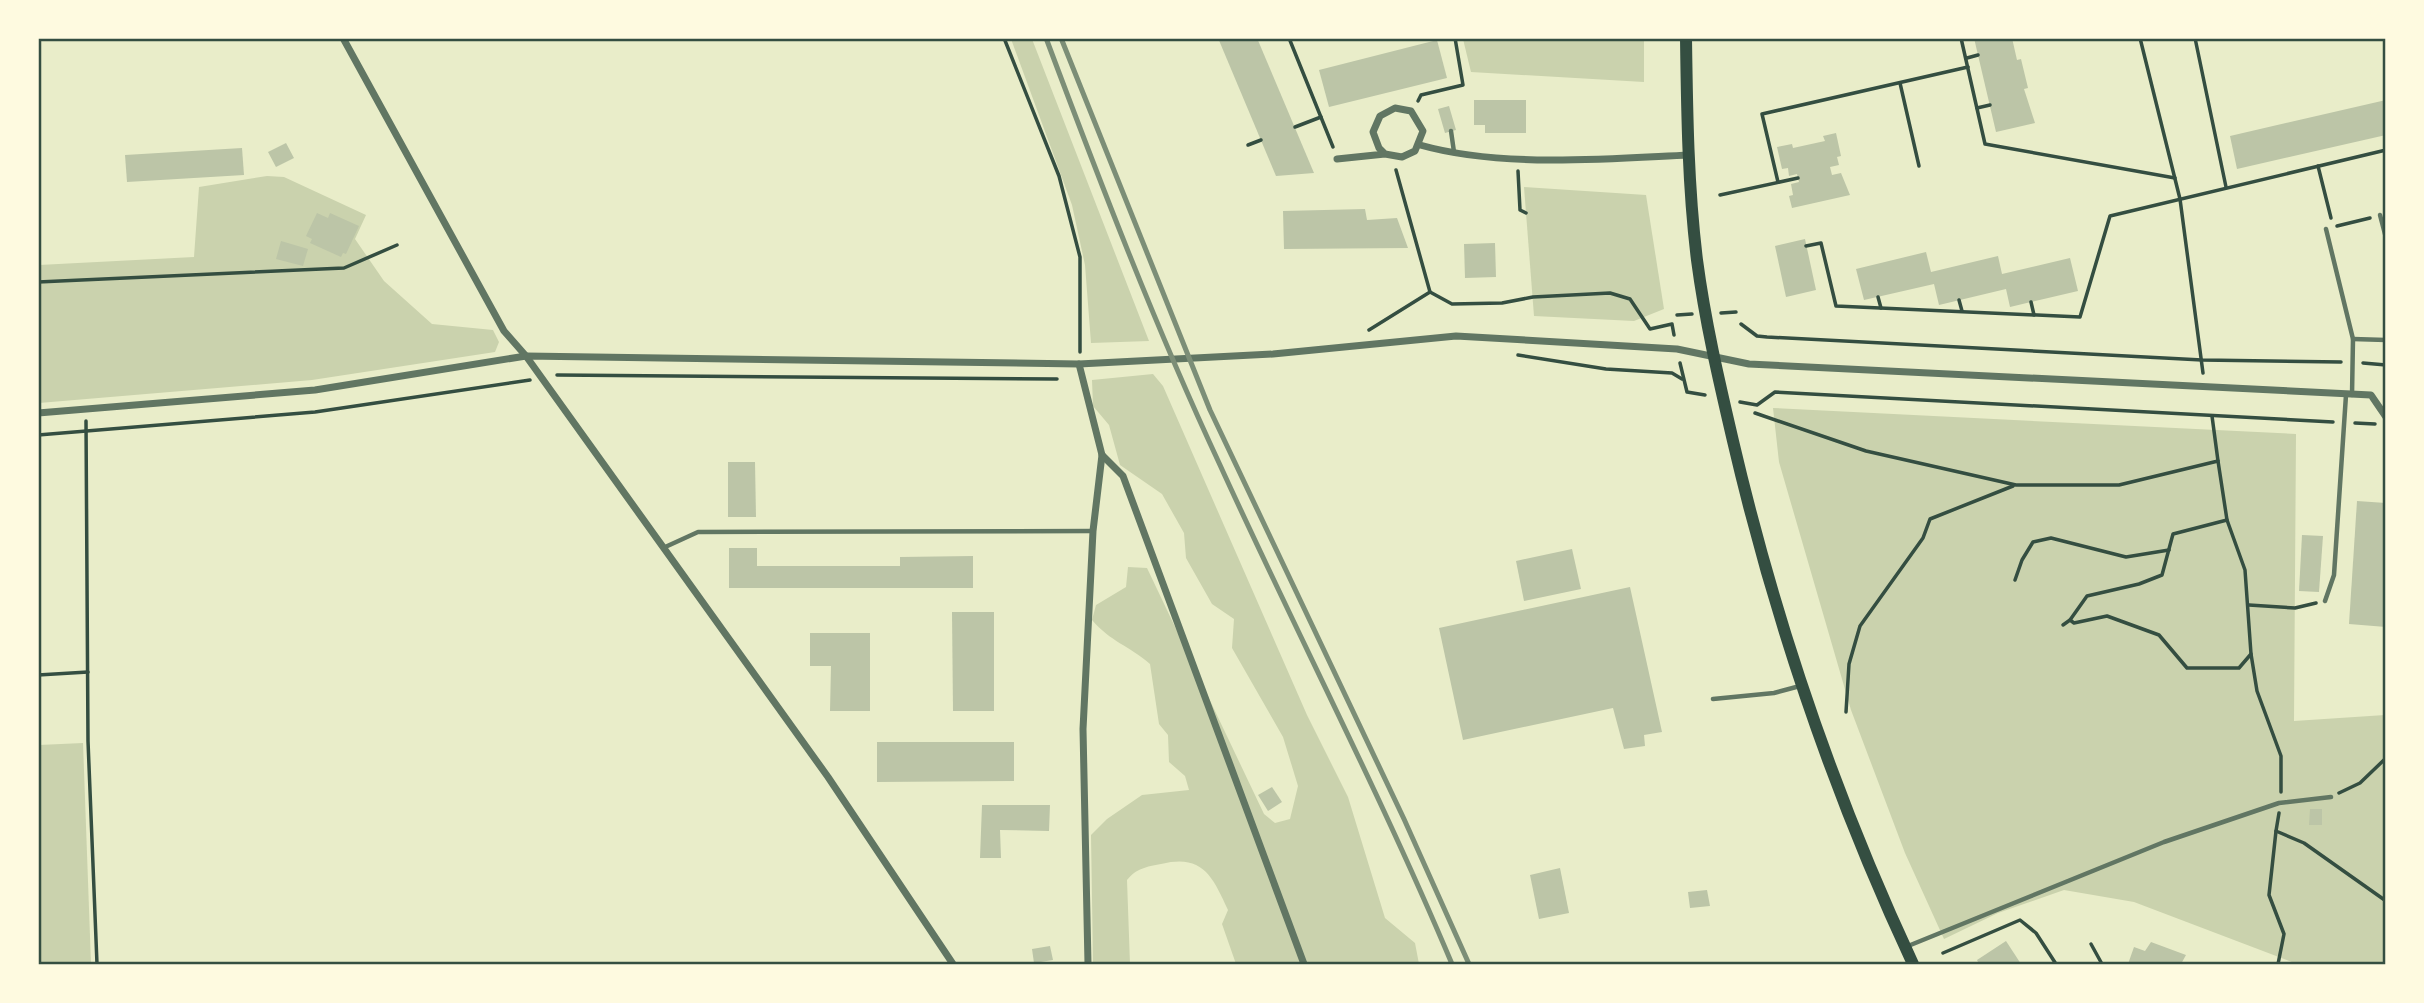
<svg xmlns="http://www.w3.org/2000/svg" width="2424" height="1003" viewBox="0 0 2424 1003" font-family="'PT Serif',serif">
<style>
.green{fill:#cad2ad}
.building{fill:#bcc5a7}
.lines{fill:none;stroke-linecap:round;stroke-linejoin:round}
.path{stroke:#344e41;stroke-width:3.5}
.service{stroke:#617663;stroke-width:4.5}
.minor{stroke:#617663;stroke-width:7}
.secondary{stroke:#344e41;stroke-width:12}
.rail{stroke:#7c8e77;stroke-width:5}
.neatline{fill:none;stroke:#344e41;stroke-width:2.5}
</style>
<rect width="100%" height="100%" fill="#e9edc9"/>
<g class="green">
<polygon points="1011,39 1032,39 1149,341 1091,343 1085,265 1072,205"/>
<polygon points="1463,39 1644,39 1644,82 1471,72"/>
<polygon points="267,176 284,177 366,215 355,239 384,281 432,324 493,330 499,342 495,352 312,380 39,403 39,265 194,257 199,187"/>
<polygon points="1524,187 1646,195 1664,309 1634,321 1534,316"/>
<path d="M1153 374 1163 386 1307 715 1348 797 1385 918 1415 943 1419 964H1236L1222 924 1228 910C1212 875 1202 854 1161 864 1146 867 1137 868 1127 880L1130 964H1093L1091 835 1107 819 1142 795 1189 790 1185 776 1169 762 1168 735 1159 724 1150 664C1128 645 1111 642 1092 620L1096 605 1126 587 1128 567 1147 568 1264 814 1275 823 1290 819 1298 786 1283 737 1232 648 1234 619 1212 604 1186 558 1184 533 1162 494 1120 465 1109 425 1093 406 1092 380Z"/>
<polygon points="1773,408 2296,434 2294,721 2385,715 2385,964 2297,964 2134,902 2064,890 1998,913 1944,939 1905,853 1851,710 1779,462"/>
<polygon points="83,743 91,964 39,964 39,745"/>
</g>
<g class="building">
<polygon points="1218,38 1257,38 1314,173 1276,176"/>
<polygon points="1974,38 2012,38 2017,60 2021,59 2028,88 2024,89 2035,123 1996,132"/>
<polygon points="1437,40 1447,78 1329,107 1319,70"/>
<polygon points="1474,100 1526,100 1526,133 1485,133 1485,125 1474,125"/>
<polygon points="2386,100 2386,135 2237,169 2230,136"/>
<polygon points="1449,106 1456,130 1445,133 1438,109"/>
<polygon points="1836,133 1841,156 1837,157 1839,165 1830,167 1832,175 1841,173 1850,195 1792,208 1789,196 1793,195 1791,184 1799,182 1797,174 1789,176 1788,168 1782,169 1777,147 1792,144 1793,148 1825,141 1823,136"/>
<polygon points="286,143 294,158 276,167 268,152"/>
<polygon points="242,148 244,175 127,182 125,155"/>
<polygon points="1365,209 1367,220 1397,218 1408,248 1284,249 1283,211"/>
<polygon points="317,213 328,218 330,213 359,226 346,254 343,253 341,257 310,243 312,239 306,236"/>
<polygon points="1805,239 1816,290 1786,297 1775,246"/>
<polygon points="281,241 308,249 303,266 276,259"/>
<polygon points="1495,243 1496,277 1465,278 1464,244"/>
<polygon points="1926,252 1931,272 1998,256 2002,274 2070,258 2078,291 2010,307 2006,289 1939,305 1934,284 1864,300 1856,269"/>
<polygon points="728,462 755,462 756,517 728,517"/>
<polygon points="2357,501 2386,503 2386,627 2349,624"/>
<polygon points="2302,535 2323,536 2319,592 2299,591"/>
<polygon points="729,548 757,548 757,566 900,566 900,557 973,556 973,588 729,588"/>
<polygon points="1572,549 1581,589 1524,601 1516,561"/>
<polygon points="1630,587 1662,732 1644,735 1645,746 1624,749 1613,708 1463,740 1439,628"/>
<polygon points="952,612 994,612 994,711 953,711"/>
<polygon points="810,633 870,633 870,711 830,711 831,666 810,666"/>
<polygon points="877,742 1014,742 1014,781 877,782"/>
<polygon points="1272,787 1282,802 1268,811 1258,795"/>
<polygon points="982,805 1050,805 1049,831 1000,830 1001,858 980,858"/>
<polygon points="2310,809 2322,809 2322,825 2309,825"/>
<polygon points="1560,868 1569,913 1539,919 1530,875"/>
<polygon points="1707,890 1710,906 1690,908 1688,892"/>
<polygon points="2006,941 2021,964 1979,964 1977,960"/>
<polygon points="2151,942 2186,955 2181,964 2128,964 2134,947 2145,951"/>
<polygon points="1050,946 1053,960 1034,963 1032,949"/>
</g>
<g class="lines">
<g class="path">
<polyline points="1004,38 1059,176 1080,257 1080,352"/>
<polyline points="1289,38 1333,147"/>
<polyline points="1961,38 1985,144 2175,178"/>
<polyline points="2140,38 2180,199 2203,373"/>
<polyline points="2195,38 2226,187"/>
<polyline points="1967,58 1978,55"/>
<polyline points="1900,83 1919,166"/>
<polyline points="1418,101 1421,95 1463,85 1455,38"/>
<polyline points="1977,108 1990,105"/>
<polyline points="1295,127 1321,117"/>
<polyline points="1248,145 1261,140"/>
<polyline points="2318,166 2331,218"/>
<polyline points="1518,171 1520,210 1526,213"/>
<polyline points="1778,182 1762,114 1968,67"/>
<polyline points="1720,195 1798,178"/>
<polyline points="2337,226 2370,218"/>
<polyline points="1806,246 1821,243 1836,306 2080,317 2110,216 2386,150"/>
<polyline points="38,282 344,268 397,245"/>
<polyline points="1430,292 1452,304 1502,303 1533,297 1610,293 1630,299 1650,329 1672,324 1674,335"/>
<polyline points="1878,297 1881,308"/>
<polyline points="1959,300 1962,311"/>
<polyline points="2031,302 2034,315"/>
<polyline points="1721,313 1736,312"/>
<polyline points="1677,315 1692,314"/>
<polyline points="1741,324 1757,336 1767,337 2202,360 2341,362"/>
<polyline points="1369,330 1430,292 1396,170"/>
<polyline points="1518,355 1606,369 1672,373 1682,379"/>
<polyline points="1680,363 1687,392 1705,395"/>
<polyline points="2363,363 2386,365"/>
<polyline points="557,375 1057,379"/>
<polyline points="1740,402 1757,405 1775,392 2333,422"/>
<polyline points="1755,413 1866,451 2016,485 2119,485 2218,461 2227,520 2245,570 2251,654 2239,668 2187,668 2159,635 2107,616 2074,623 2070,620"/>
<polyline points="2212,416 2218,461"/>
<polyline points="86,421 88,741 97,964"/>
<polyline points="2355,423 2375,424"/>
<polyline points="38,435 315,412 530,380"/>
<polyline points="2015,580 2022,560 2033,542 2051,538 2126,557 2169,550"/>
<polyline points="2249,605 2295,608 2316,603"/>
<polyline points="2063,625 2070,620 2087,596 2139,584 2162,575 2173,534 2227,520"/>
<polyline points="2251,654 2257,691 2281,756 2281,792"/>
<polyline points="38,675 88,672"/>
<polyline points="1846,712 1849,664 1860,626 1923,538 1930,519 2013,486"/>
<polyline points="2339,793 2360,783 2386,758"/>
<polyline points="2279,813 2276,831 2304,843 2386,901"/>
<polyline points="2276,831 2269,895 2284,934 2278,964"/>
<polyline points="2091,944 2102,964"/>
<polyline points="1943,953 2020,920 2036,933 2056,964"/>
</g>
<g class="service">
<polyline points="1451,131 1454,152"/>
<polyline points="2380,215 2386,238"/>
<polyline points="2326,229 2353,339 2352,395"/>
<polyline points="2353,339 2386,340"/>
<polyline points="663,548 698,532 1093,531"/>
<polyline points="2325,601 2334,575 2346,395"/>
<polyline points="1713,699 1774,693 1800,686"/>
<polyline points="1908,946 2164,842 2279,803 2331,797"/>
</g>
<g class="minor">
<polyline points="343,38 504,331 526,356 828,777 953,964"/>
<path d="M1420 145C1502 168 1604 159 1689 155"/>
<polyline points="1337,159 1385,154 1402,157 1415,151 1423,131 1411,111 1395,108 1380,116 1373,132 1379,148 1385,154"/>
<polyline points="1079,364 1102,455 1123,476 1304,964"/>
<polyline points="38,413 315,390 526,356 1079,364 1273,354 1456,336 1677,349 1749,364 2371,395 2386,417"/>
<polyline points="1088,964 1083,729 1093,531 1102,455"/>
</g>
<path class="secondary" d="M1686 38C1687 112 1688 187 1697 260 1705 321 1719 381 1733 441 1775 621 1835 797 1913 964"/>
<g class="rail">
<path d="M1046 38C1100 182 1155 326 1220 465 1296 632 1381 795 1452 964"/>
<polyline points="1061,38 1210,410 1404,819 1469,964"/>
</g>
</g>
<rect width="2424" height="1003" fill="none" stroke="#fefae0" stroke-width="80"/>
<rect x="40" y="40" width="2344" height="923" class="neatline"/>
</svg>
